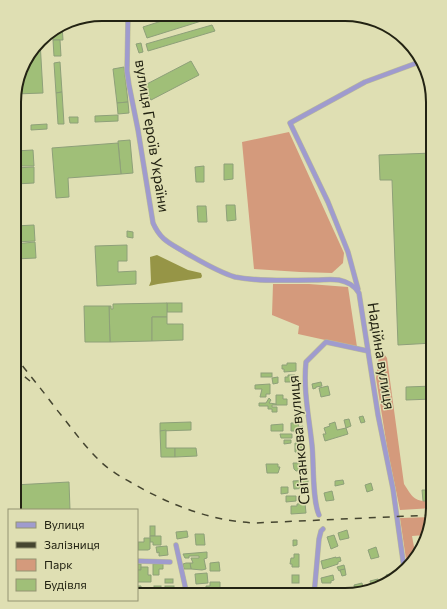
<svg xmlns="http://www.w3.org/2000/svg" width="447" height="609" viewBox="0 0 447 609" font-family="Commissioner,sans-serif">
<style>
.green{fill:#d49a7c}
.water{fill:#969546}
.building{fill:#a0bf78;stroke:#8ea079}
.lines{fill:none;stroke-linecap:round;stroke-linejoin:round}
.street-casing{stroke:#bdbd96;stroke-width:5.5}
.street{stroke:#9f9bce;stroke-width:4.5}
.rail{stroke:#454530;stroke-width:1.5;stroke-dasharray:7 7;stroke-linecap:butt}
.labels{text-anchor:middle;stroke-width:3;stroke-linejoin:round;paint-order:stroke}
.street-label{font-size:15px;fill:#232313;stroke:#dfdfb3}
.rim{fill:none;stroke:#232313;stroke-width:2}
</style>
<rect width="100%" height="100%" fill="#dfdfb3"/>
<g class="green">
<polygon points="289,132 344,253 343,263 332,273 300,272 254,269 242,142"/>
<polygon points="273,284 309,284 348,287 357,347 298,334 299,326 272,315"/>
<path d="M384 354 387 358 404 484C413 498 414 502 433 501V508L400 510 387 447 376 378 379 355Z"/>
<polygon points="432,517 425,535 412,536 416,558 407,566 400,518"/>
</g>
<polygon class="water" points="157,255 188,270 201,273 202,276 201,278 158,284 149,286 151,281 150,257"/>
<g class="building">
<polygon points="174,17 210,17 211,18 147,38 143,27"/>
<polygon points="62,25 63,40 53,40 52,31"/>
<polygon points="212,25 215,31 148,51 146,44"/>
<polygon points="53,40 60,40 61,56 54,56"/>
<polygon points="40,41 43,93 15,94 15,90 26,58"/>
<polygon points="141,43 143,52 139,53 136,44"/>
<polygon points="191,61 199,75 151,100 143,86"/>
<polygon points="60,62 62,92 56,93 54,63"/>
<polygon points="124,67 128,102 117,103 113,69"/>
<polygon points="62,92 64,124 58,124 56,93"/>
<polygon points="128,102 129,113 118,114 117,103"/>
<polygon points="118,115 118,121 95,122 95,116"/>
<polygon points="69,117 78,117 78,123 70,123"/>
<polygon points="47,124 47,129 31,130 31,125"/>
<polygon points="130,140 133,173 121,174 118,141"/>
<polygon points="118,143 121,174 68,178 69,197 56,198 52,148"/>
<polygon points="33,150 34,166 15,166 15,151"/>
<polygon points="433,153 433,343 398,345 392,180 380,180 379,155"/>
<polygon points="224,164 233,164 233,179 224,180"/>
<polygon points="204,166 204,182 196,182 195,167"/>
<polygon points="34,167 34,183 15,184 15,168"/>
<polygon points="226,205 235,205 236,220 227,221"/>
<polygon points="197,206 206,206 207,222 198,222"/>
<polygon points="34,225 35,241 15,242 15,226"/>
<polygon points="127,231 133,232 133,238 127,237"/>
<polygon points="35,242 36,258 15,259 14,244"/>
<polygon points="127,245 127,261 118,261 118,272 136,271 136,284 97,286 95,246"/>
<rect x="167" y="303" width="15" height="9"/>
<polygon points="167,303 167,317 152,317 152,341 110,342 109,306 111,306 111,309 113,309 113,304"/>
<polygon points="84,306 109,306 110,342 85,342"/>
<polygon points="152,317 167,317 167,324 183,324 183,340 152,341"/>
<polygon points="287,363 296,363 296,371 284,372 284,369 282,369 282,365 287,365"/>
<rect x="261" y="373" width="11" height="4"/>
<polygon points="288,375 295,375 295,382 285,382 285,377 288,377"/>
<polygon points="278,377 278,383 273,384 272,378"/>
<polygon points="321,382 322,386 316,387 316,388 313,389 312,384"/>
<polygon points="270,384 270,394 266,394 266,397 260,397 262,389 255,389 255,385"/>
<polygon points="328,386 330,395 321,397 319,388"/>
<polygon points="433,386 433,399 406,400 406,387"/>
<polygon points="276,395 283,395 283,399 287,399 287,405 276,405"/>
<polygon points="269,398 271,400 269,403 276,404 276,405 272,405 272,407 277,407 277,412 272,412 272,409 268,409 268,406 259,406 259,403 266,403"/>
<polygon points="363,416 365,422 361,423 359,417"/>
<polygon points="349,419 351,426 346,428 344,420"/>
<polygon points="191,422 191,430 160,431 160,423"/>
<polygon points="335,422 337,430 346,428 348,434 325,441 323,434 326,434 324,428 330,426 329,424"/>
<polygon points="291,423 298,423 299,427 303,426 302,434 296,434 296,431 291,431"/>
<polygon points="283,424 283,431 271,431 271,425"/>
<polygon points="166,430 166,448 175,448 175,457 161,457 160,431"/>
<polygon points="280,434 292,434 292,438 281,438"/>
<polygon points="284,440 291,440 291,443 284,444"/>
<polygon points="302,442 302,452 295,452 295,443"/>
<polygon points="175,448 196,448 197,456 175,457"/>
<polygon points="293,463 302,463 302,470 296,471 294,469"/>
<polygon points="266,464 278,464 278,467 280,467 278,473 267,473"/>
<polygon points="308,480 308,488 294,489 293,481"/>
<polygon points="343,480 344,484 335,486 335,481"/>
<polygon points="69,482 70,510 15,510 14,485"/>
<polygon points="371,483 373,490 367,492 365,485"/>
<polygon points="281,487 288,487 288,493 281,494"/>
<polygon points="422,490 433,490 433,501 423,501"/>
<polygon points="332,491 334,500 326,501 324,493"/>
<polygon points="286,496 296,496 296,501 286,502"/>
<polygon points="305,503 306,513 291,514 291,506 297,506 297,504"/>
<rect x="150" y="526" width="5" height="10"/>
<polygon points="347,530 349,538 340,540 338,533"/>
<polygon points="187,531 188,537 177,539 176,532"/>
<polygon points="195,534 204,534 205,545 196,545"/>
<polygon points="334,535 338,546 331,549 327,537"/>
<polygon points="150,536 161,536 161,545 153,545 153,542 150,542"/>
<polygon points="144,538 150,538 150,549 148,550 138,550 138,542 144,542"/>
<polygon points="293,540 297,540 297,545 293,546"/>
<polygon points="167,546 168,555 159,556 159,552 157,553 156,547"/>
<polygon points="376,547 379,557 371,559 368,550"/>
<polygon points="207,552 207,558 204,559 206,569 202,570 191,569 190,563 193,563 191,558 199,558 199,556 189,556 189,558 185,558 183,554"/>
<polygon points="294,554 299,554 299,567 292,567 292,564 290,564 291,558 294,558"/>
<polygon points="336,557 336,558 340,557 341,561 338,562 338,564 323,569 321,561"/>
<polygon points="219,562 220,571 210,571 210,563"/>
<polygon points="186,563 190,563 191,569 184,569 183,564"/>
<rect x="137" y="564" width="4" height="6"/>
<polygon points="153,564 163,564 163,569 159,569 159,575 153,575"/>
<polygon points="344,565 345,569 339,571 337,567"/>
<polygon points="141,567 148,567 148,575 151,575 151,582 137,582 137,570 141,570"/>
<polygon points="345,569 346,575 342,576 340,570"/>
<polygon points="207,573 208,583 196,584 195,574"/>
<polygon points="392,573 393,577 387,579 386,575"/>
<rect x="292" y="575" width="7" height="8"/>
<polygon points="333,575 334,580 331,581 331,583 322,583 321,578"/>
<rect x="165" y="579" width="8" height="4"/>
<polygon points="378,579 380,586 372,589 370,581"/>
<polygon points="388,580 388,582 382,586 381,581"/>
<polygon points="210,582 220,582 220,588 206,588 206,586 210,586"/>
<polygon points="362,583 364,591 360,591 359,588 355,590 354,585"/>
<polygon points="137,586 141,586 141,589 151,589 151,594 137,594"/>
<rect x="154" y="586" width="7" height="4"/>
<rect x="165" y="586" width="9" height="4"/>
<polygon points="328,588 329,592 322,593 322,589"/>
<polygon points="214,590 214,595 197,595 196,592"/>
<rect x="288" y="591" width="11" height="4"/>
<rect x="299" y="591" width="7" height="4"/>
</g>
<g class="lines">
<g class="street-casing">
<g id="street">
<path d="M128 18 127 71 129 85 138 130 153 223C161 241 170 243 186 253 202 262 218 272 235 277 261 282 289 280 315 280 323 280 331 279 339 280 348 282 354 285 359 293L378 415 393 489 404 568"/>
<polyline points="358,289 348,252 328,202 290,123 365,82 422,61"/>
<path d="M319 515C312 499 314 463 312 445 309 417 303 390 306 362L326 342 368 351"/>
<polyline points="176,545 187,595"/>
<polyline points="137,561 170,562"/>
<polyline points="314,595 319,539 321,531 323,529"/>
</g>
</g>
<use href="#street" class="street"/>
<g class="rail">
<path d="M14 355C28 373 43 391 57 410 71 427 84 446 100 461 109 470 121 477 132 483 170 505 211 521 255 523L432 515"/>
<polyline points="14,368 30,381"/>
</g>
</g>
<g class="labels">
<g class="street-label">
<text transform="translate(152 136) rotate(81)" y="5">вулиця Героїв України</text>
<text transform="translate(381 356) rotate(81)" y="5">Надійна вулиця</text>
<text transform="translate(299 440) rotate(-95)" y="5">Світанкова вулиця</text>
</g>
</g>
<path d="M0 0H447V609H0ZM102 21H345A81 81 0 0 1 426 102V507A81 81 0 0 1 345 588H102A81 81 0 0 1 21 507V102A81 81 0 0 1 102 21Z" fill="#dfdfb3" fill-rule="evenodd"/>
<path class="rim" d="M102 21H345A81 81 0 0 1 426 102V507A81 81 0 0 1 345 588H102A81 81 0 0 1 21 507V102A81 81 0 0 1 102 21Z"/>
<rect x="8" y="509" width="130" height="92" fill="#dfdfb3" stroke="#949473"/>
<rect x="16" y="522" width="20" height="6" fill="#9f9bce" stroke="#949473"/>
<text x="44" y="529" font-size="12" fill="#232313">Вулиця</text>
<rect x="16" y="542" width="20" height="6" fill="#454530" stroke="#949473"/>
<text x="44" y="549" font-size="12" fill="#232313">Залізниця</text>
<rect x="16" y="559" width="20" height="12" fill="#d49a7c" stroke="#949473"/>
<text x="44" y="569" font-size="12" fill="#232313">Парк</text>
<rect x="16" y="579" width="20" height="12" fill="#a0bf78" stroke="#949473"/>
<text x="44" y="589" font-size="12" fill="#232313">Будівля</text>
</svg>
